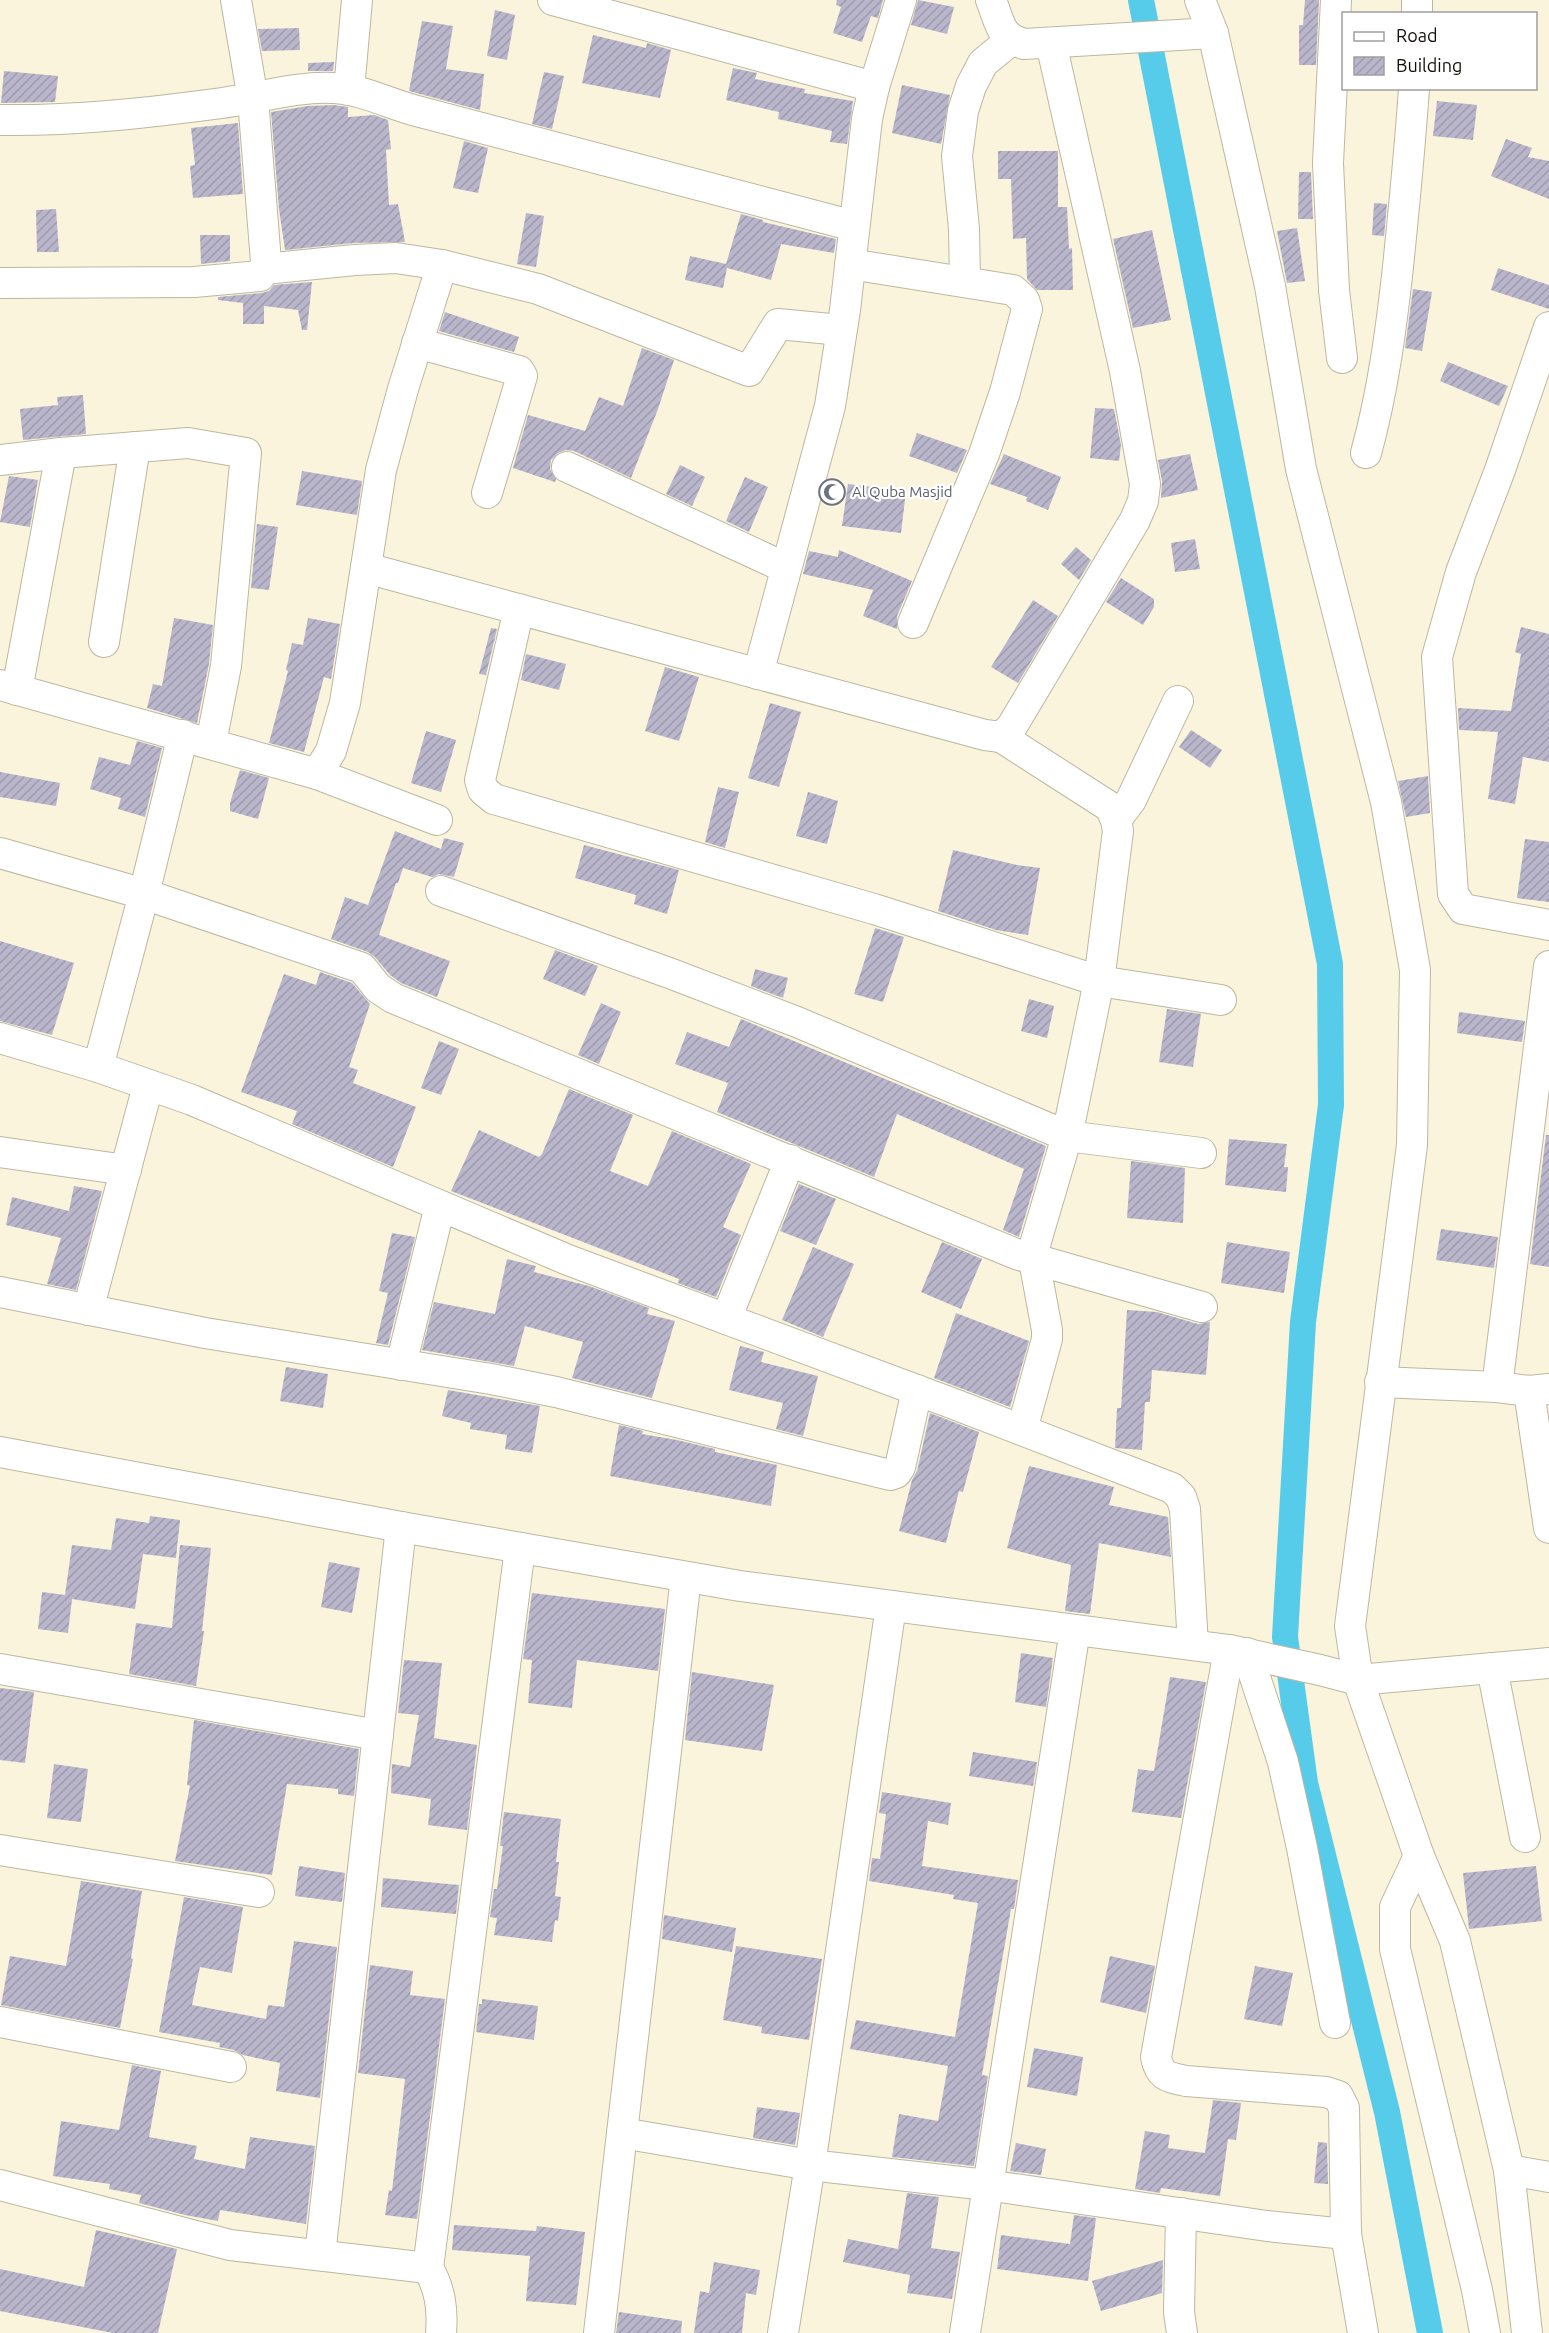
<svg xmlns="http://www.w3.org/2000/svg" width="1549" height="2333" viewBox="0 0 1549 2333" font-family="Ubuntu,sans-serif">
<style>
.lines{fill:none;stroke-linecap:round;stroke-linejoin:round}
.canal{stroke:#57ccea;stroke-width:26}
.building{fill:url(#building-hatch)}
.minor-casing{stroke:#bdb7a1;stroke-width:32}
.minor{stroke:#fff;stroke-width:30}
.labels{text-anchor:middle;stroke-width:4.5;stroke-linejoin:round;paint-order:stroke}
.worship-label{font-size:15px;fill:#5b616d;stroke:#fff;text-anchor:start}
</style>
<defs>
<pattern id="building-hatch" width="6" height="6" patternUnits="userSpaceOnUse" patternTransform="scale(1.5)"><rect width="6" height="6" fill="#b9b6cc"/><path d="M-1 1l2-2M0 6l6-6M5 7l2-2" fill="none" stroke="#9e9bae"/></pattern>
</defs>
<rect width="100%" height="100%" fill="#faf4dd"/>
<g class="lines">
<polyline class="canal" points="1141,0 1330,964 1331,1105 1303,1322 1285,1637 1305,1783 1387,2112 1430,2333"/>
</g>
<g class="building">
<polygon points="837,0 883,0 878,18 871,16 862,42 833,33 841,7 836,5"/>
<polygon points="918,0 954,7 947,34 911,25"/>
<polygon points="1305,0 1319,0 1316,65 1299,65 1299,25 1303,25"/>
<polygon points="495,10 515,15 507,60 487,56"/>
<polygon points="422,21 453,26 446,69 484,74 480,110 409,91"/>
<polygon points="299,28 300,50 262,51 258,29"/>
<polygon points="593,35 646,48 647,43 671,50 660,98 582,83"/>
<polygon points="334,62 333,71 308,71 308,63"/>
<polygon points="733,68 757,73 755,79 805,89 804,93 853,101 847,144 830,142 832,131 778,119 779,112 726,100"/>
<polygon points="4,71 58,76 55,102 1,103"/>
<polygon points="544,72 564,76 552,129 532,124"/>
<polygon points="902,85 950,95 941,144 892,133"/>
<polygon points="1437,101 1477,105 1473,140 1433,136"/>
<polygon points="333,105 348,107 348,117 374,115 388,120 391,149 386,150 389,205 398,204 405,242 354,243 285,250 279,209 271,112 308,106"/>
<polygon points="238,123 243,194 193,198 190,166 195,165 191,128"/>
<polygon points="1506,139 1532,148 1528,157 1549,161 1549,199 1491,176"/>
<polygon points="464,141 488,148 478,193 453,188"/>
<polygon points="998,151 1058,151 1058,207 1067,207 1069,249 1072,248 1073,290 1037,290 1027,279 1026,238 1013,239 1011,179 998,179"/>
<polygon points="1299,172 1311,172 1313,219 1298,219"/>
<polygon points="1374,203 1387,204 1384,236 1372,235"/>
<polygon points="56,209 59,252 37,252 36,210"/>
<polygon points="526,213 544,216 536,267 517,264"/>
<polygon points="741,214 763,220 763,222 836,239 834,253 781,244 771,280 727,268 723,288 685,280 690,256 726,264"/>
<polygon points="1297,228 1305,281 1287,283 1277,231"/>
<polygon points="1152,230 1171,320 1133,328 1113,239"/>
<polygon points="200,235 230,235 230,261 201,264"/>
<polygon points="1498,268 1549,285 1549,309 1491,290"/>
<polygon points="312,282 307,330 302,330 298,310 264,306 264,324 243,324 243,303 218,300 218,297 262,293 269,291 274,285"/>
<polygon points="1413,289 1432,292 1422,351 1405,348"/>
<polygon points="445,312 519,337 514,352 439,331"/>
<polygon points="642,348 674,360 658,409 631,478 574,451 566,450 558,453 551,460 550,469 556,479 555,482 513,468 528,415 585,431 599,397 623,406"/>
<polygon points="1448,362 1508,386 1499,406 1440,381"/>
<polygon points="83,395 86,434 23,440 20,409 58,405 57,397"/>
<polygon points="1095,408 1114,409 1121,445 1119,461 1090,458"/>
<polygon points="917,433 967,450 957,473 909,456"/>
<polygon points="1004,454 1061,477 1048,510 1026,501 1027,497 990,484"/>
<polygon points="1190,454 1198,490 1161,498 1162,481 1158,460"/>
<polygon points="680,465 705,477 692,506 666,494"/>
<polygon points="302,471 362,481 357,515 296,505"/>
<polygon points="9,476 38,480 30,527 0,522"/>
<polygon points="745,477 768,487 749,532 726,521"/>
<polygon points="848,484 906,491 901,533 842,526"/>
<polygon points="257,524 278,527 269,590 251,588"/>
<polygon points="1195,539 1200,569 1175,572 1171,543"/>
<polygon points="1076,547 1091,560 1079,580 1061,564"/>
<polygon points="839,550 912,581 897,616 897,629 863,616 873,590 803,574 809,551 838,557"/>
<polygon points="1121,578 1154,599 1154,607 1143,625 1106,602"/>
<polygon points="1033,600 1058,616 1018,683 991,667"/>
<polygon points="174,618 213,625 209,664 197,723 147,708 153,684 162,686"/>
<polygon points="308,618 340,624 331,679 324,677 304,752 269,743 288,671 286,670 292,643 303,645"/>
<polygon points="1521,627 1549,634 1549,762 1523,757 1515,804 1488,799 1498,732 1459,730 1458,708 1511,711 1521,654 1515,652"/>
<polygon points="491,628 497,629 486,675 479,674"/>
<polygon points="526,654 566,664 559,690 521,680"/>
<polygon points="665,667 699,677 679,741 645,731"/>
<polygon points="770,703 801,712 779,787 748,778"/>
<polygon points="1191,730 1222,750 1210,768 1179,747"/>
<polygon points="426,731 456,740 441,792 411,783"/>
<polygon points="137,741 162,748 145,817 118,809 121,798 90,789 99,757 130,765"/>
<polygon points="240,770 269,778 258,819 230,811 230,803"/>
<polygon points="0,772 60,783 56,806 0,797"/>
<polygon points="1428,776 1430,813 1406,817 1398,781"/>
<polygon points="718,787 739,792 725,848 705,842"/>
<polygon points="808,792 838,801 827,844 796,836"/>
<polygon points="395,831 441,849 444,838 464,843 454,877 439,874 432,877 403,868 398,883 396,883 379,935 450,961 437,997 401,983 390,975 375,957 368,952 331,939 345,897 368,905"/>
<polygon points="1525,839 1549,842 1549,902 1517,898"/>
<polygon points="584,845 679,870 667,914 634,904 636,895 575,878"/>
<polygon points="953,850 1017,865 1040,868 1028,935 996,930 938,911"/>
<polygon points="875,928 904,937 883,1002 854,994"/>
<polygon points="0,941 74,963 52,1035 0,1021"/>
<polygon points="555,950 598,966 585,996 543,979"/>
<polygon points="755,969 788,978 783,998 751,986"/>
<polygon points="320,972 352,983 370,1004 349,1067 358,1070 353,1083 416,1107 393,1167 292,1124 297,1111 241,1092 284,974 316,985"/>
<polygon points="1029,999 1054,1006 1047,1038 1021,1031"/>
<polygon points="601,1003 621,1012 599,1064 578,1055"/>
<polygon points="1167,1009 1201,1014 1193,1067 1159,1062"/>
<polygon points="1459,1012 1525,1021 1522,1042 1457,1033"/>
<polygon points="741,1019 1046,1146 1019,1237 1003,1230 1024,1169 897,1114 874,1177 717,1112 728,1083 675,1064 687,1032 729,1047"/>
<polygon points="439,1041 459,1049 441,1095 421,1088"/>
<polygon points="569,1089 633,1115 610,1171 648,1186 672,1131 751,1164 723,1227 741,1235 716,1297 678,1283 679,1279 451,1191 479,1130 539,1157 542,1154"/>
<polygon points="1546,1135 1549,1135 1549,1267 1530,1264"/>
<polygon points="1229,1139 1287,1144 1284,1167 1288,1167 1286,1192 1225,1185"/>
<polygon points="1131,1161 1185,1168 1183,1223 1127,1218"/>
<polygon points="799,1184 836,1199 816,1245 780,1231"/>
<polygon points="74,1186 102,1191 76,1290 47,1284 61,1238 6,1225 12,1197 69,1211"/>
<polygon points="1441,1229 1498,1237 1494,1268 1436,1260"/>
<polygon points="392,1233 415,1237 388,1345 376,1343 388,1293 379,1291"/>
<polygon points="942,1242 982,1259 961,1309 921,1292"/>
<polygon points="1227,1242 1290,1252 1284,1293 1221,1283"/>
<polygon points="813,1247 854,1264 823,1337 782,1320"/>
<polygon points="507,1259 536,1266 534,1272 589,1286 649,1308 647,1314 675,1321 652,1398 572,1378 583,1342 525,1326 514,1366 422,1350 434,1302 495,1314"/>
<polygon points="1127,1310 1157,1312 1198,1324 1210,1322 1206,1375 1152,1370 1150,1402 1145,1402 1142,1450 1115,1448 1117,1408 1121,1408"/>
<polygon points="956,1313 1029,1341 1010,1407 934,1378"/>
<polygon points="740,1346 764,1352 761,1362 818,1376 803,1436 776,1429 783,1403 729,1390"/>
<polygon points="286,1367 328,1374 323,1408 280,1401"/>
<polygon points="448,1390 540,1406 532,1453 505,1449 507,1435 470,1429 471,1423 442,1416"/>
<polygon points="930,1413 979,1432 963,1492 959,1491 946,1543 899,1531 912,1480 917,1471"/>
<polygon points="619,1425 643,1431 642,1434 677,1440 715,1449 715,1452 777,1465 771,1506 610,1476"/>
<polygon points="1029,1466 1114,1487 1109,1505 1168,1517 1171,1557 1099,1543 1090,1614 1065,1611 1071,1565 1007,1548"/>
<polygon points="150,1516 180,1520 176,1558 143,1554 135,1609 72,1599 68,1633 38,1629 42,1592 65,1595 72,1545 111,1550 116,1518 149,1523"/>
<polygon points="180,1545 211,1548 202,1631 204,1631 196,1686 129,1674 136,1623 172,1628"/>
<polygon points="329,1562 360,1568 352,1613 321,1607"/>
<polygon points="532,1593 665,1609 658,1671 577,1660 572,1708 528,1703 532,1660 523,1659"/>
<polygon points="1021,1653 1053,1658 1046,1707 1015,1702"/>
<polygon points="404,1660 442,1663 434,1738 477,1745 467,1830 428,1825 431,1799 391,1793 392,1764 410,1767 419,1715 398,1713"/>
<polygon points="692,1672 774,1685 762,1751 685,1740"/>
<polygon points="1170,1677 1206,1682 1181,1818 1132,1812 1138,1769 1154,1771"/>
<polygon points="0,1688 34,1692 25,1763 0,1760"/>
<polygon points="194,1720 359,1749 354,1796 338,1794 338,1789 287,1784 272,1875 175,1861 190,1786 187,1785"/>
<polygon points="973,1752 1037,1762 1033,1786 969,1776"/>
<polygon points="54,1764 88,1769 81,1822 47,1818"/>
<polygon points="882,1792 951,1803 948,1825 928,1821 922,1866 1018,1880 1014,1909 1011,1909 982,2075 988,2076 974,2166 892,2157 899,2114 938,2121 948,2066 850,2049 856,2020 955,2037 978,1903 953,1899 954,1895 869,1881 872,1858 880,1859 886,1814 879,1813"/>
<polygon points="504,1812 561,1819 556,1862 559,1862 555,1896 561,1897 558,1921 555,1920 552,1942 494,1935 497,1918 490,1917 494,1889 497,1889 503,1846 500,1846"/>
<polygon points="299,1866 345,1873 342,1902 295,1896"/>
<polygon points="1536,1866 1542,1921 1469,1929 1463,1873"/>
<polygon points="383,1878 459,1885 456,1914 381,1907"/>
<polygon points="81,1881 142,1891 131,1958 133,1959 120,2028 1,2005 10,1956 66,1966"/>
<polygon points="184,1897 243,1907 232,1973 200,1967 192,2005 266,2019 268,2005 284,2007 294,1941 337,1947 320,2098 276,2091 280,2063 243,2055 234,2050 219,2047 220,2043 159,2032"/>
<polygon points="664,1915 736,1928 732,1952 662,1939"/>
<polygon points="736,1946 822,1959 809,2040 761,2033 762,2027 723,2020"/>
<polygon points="1110,1956 1155,1966 1146,2013 1100,2002"/>
<polygon points="370,1965 413,1971 410,1995 445,1999 417,2219 385,2215 389,2190 392,2191 405,2079 358,2073"/>
<polygon points="1255,1966 1293,1973 1282,2026 1244,2019"/>
<polygon points="482,1999 538,2006 534,2040 476,2032 479,2004 482,2004"/>
<polygon points="1034,2048 1083,2057 1077,2096 1027,2087"/>
<polygon points="132,2065 161,2071 149,2137 197,2146 194,2159 245,2169 250,2137 315,2146 306,2224 220,2210 218,2221 185,2215 139,2203 141,2195 109,2189 110,2184 53,2176 61,2121 119,2130"/>
<polygon points="1213,2100 1241,2103 1236,2140 1228,2139 1220,2196 1161,2188 1160,2193 1135,2189 1145,2131 1170,2135 1168,2148 1205,2153"/>
<polygon points="757,2107 800,2113 795,2145 753,2138"/>
<polygon points="1318,2142 1327,2143 1328,2184 1314,2183"/>
<polygon points="1016,2143 1046,2149 1041,2175 1010,2171"/>
<polygon points="907,2193 939,2197 931,2248 960,2252 952,2299 907,2293 910,2275 843,2262 848,2239 898,2249"/>
<polygon points="1074,2215 1096,2218 1088,2281 997,2269 1001,2235 1070,2244"/>
<polygon points="454,2225 536,2231 537,2226 585,2232 576,2305 526,2301 530,2256 452,2250"/>
<polygon points="96,2230 177,2249 158,2333 113,2333 0,2311 0,2269 84,2287"/>
<polygon points="1163,2260 1162,2293 1101,2311 1092,2281"/>
<polygon points="714,2262 760,2270 756,2295 746,2293 742,2333 694,2333 700,2291 709,2293"/>
<polygon points="619,2312 682,2321 681,2333 616,2333"/>
</g>
<g class="lines">
<g class="minor-casing">
<g id="minor">
<polyline points="553,0 874,87"/>
<path d="M991 0C1000 22 999 37 1024 44L1213 33"/>
<polyline points="1200,0 1213,33 1270,286 1301,469 1386,802 1415,970 1412,1145 1350,1626 1358,1680 1419,1856 1455,1941 1509,2170 1527,2333"/>
<polyline points="1336,0 1328,163 1334,290 1342,358"/>
<polyline points="1417,0 1417,14"/>
<polyline points="349,90 357,0"/>
<path d="M0 120C74 121 148 113 222 103 259 98 297 86 334 88 360 89 388 103 413 110L854 226"/>
<polyline points="850,264 1013,290 1024,300 1027,309 1005,392 984,454 913,623"/>
<polyline points="264,269 355,260 396,258 442,265 538,289 749,371 778,324 841,330"/>
<polyline points="965,282 964,229 957,156 963,111 971,86 983,63 1011,40"/>
<polyline points="0,283 194,282 260,276 264,269 266,262 253,99 236,0"/>
<polyline points="1549,327 1500,470 1461,572 1437,657 1453,894 1463,909 1549,925"/>
<polyline points="417,343 519,371 522,376 487,493"/>
<path d="M1366 453C1383 391 1391 330 1398 267 1404 208 1410 148 1414 88"/>
<polyline points="0,460 61,453 188,443 246,453 226,666 211,743"/>
<polyline points="567,467 786,568"/>
<polyline points="366,568 985,735 1001,737 1011,728 1135,520 1143,501 1145,484 1125,371 1051,43"/>
<polyline points="519,609 480,780 483,790 494,799 874,909 1099,981 1221,1000"/>
<polyline points="104,642 135,447"/>
<polyline points="758,674 830,406 845,310 867,119 874,87 901,0"/>
<polyline points="0,685 317,774 437,820"/>
<polyline points="17,690 61,453"/>
<polyline points="1001,737 1110,807 1116,820 1118,831 1099,981 1067,1136 1034,1248 1034,1260 1047,1330 1047,1339 1022,1430"/>
<polyline points="317,774 331,751 345,703 381,470 403,389 442,265"/>
<polyline points="1116,820 1131,800 1178,701"/>
<polyline points="0,853 144,894 362,968 378,988 393,998 1016,1254 1202,1307"/>
<polyline points="441,891 672,974 797,1022 1067,1136 1201,1153"/>
<polyline points="0,1038 98,1067 192,1100 568,1260 954,1404 1172,1488 1181,1497 1185,1509 1193,1645"/>
<polyline points="98,1067 144,894 183,735"/>
<polyline points="0,1152 126,1170"/>
<polyline points="0,1292 205,1333 491,1379 556,1392 890,1475 896,1473 900,1467 917,1390"/>
<polyline points="88,1310 148,1086"/>
<polyline points="726,1319 790,1160"/>
<polyline points="401,1365 440,1206"/>
<polyline points="1380,1382 1497,1387 1529,1391 1549,1389"/>
<polyline points="1497,1387 1549,966"/>
<polyline points="1529,1391 1549,1528"/>
<polyline points="0,1452 401,1527 740,1586 1229,1650 1320,1670 1358,1680 1549,1663"/>
<path d="M1229 1650 1156 2057C1160 2077 1168 2077 1186 2081L1326 2092 1338 2096 1344 2108 1346 2234 1363 2333"/>
<polyline points="1247,1653 1283,1762 1302,1848 1335,2023"/>
<polyline points="1492,1668 1525,1837"/>
<polyline points="0,1669 378,1735"/>
<polyline points="0,1850 259,1892"/>
<polyline points="1419,1856 1395,1907 1395,1949 1477,2290 1485,2333"/>
<polyline points="0,2022 231,2067"/>
<polyline points="622,2133 810,2165 987,2185 1267,2226 1346,2234"/>
<polyline points="1509,2170 1549,2177"/>
<polyline points="0,2185 230,2245 428,2268 520,1548"/>
<polyline points="1181,2213 1179,2312 1182,2333"/>
<polyline points="320,2255 401,1527"/>
<path d="M428 2268C440 2289 443 2308 441 2333"/>
<polyline points="599,2333 686,1577"/>
<polyline points="783,2333 810,2165 891,1606"/>
<polyline points="965,2333 1075,1630"/>
</g>
</g>
<use href="#minor" class="minor"/>
</g>
<defs>
<g id="mosque-ring" transform="scale(1.35)"><circle r="9.5" fill="#fff" stroke="#6b7280" stroke-width="1.5"/><path d="M3.5-4.9A6 6 0 1 0 3.5 4.9A5 5 0 1 1 3.5-4.9Z" fill="#6b7280"/></g>
</defs>
<g fill-rule="evenodd">
<use href="#mosque-ring" x="832" y="492"/>
</g>
<g class="labels">
<g class="worship-label">
<text x="852" y="497">Al Quba Masjid</text>
</g>
</g>
<rect x="1342" y="12" width="195" height="78" fill="#ffffff" stroke="#a09f9c" stroke-width="1.5"/>
<rect x="1354" y="32" width="30" height="9" fill="#ffffff" stroke="#a09f9c" stroke-width="1.5"/>
<text x="1396" y="42" font-size="18" fill="#121008">Road</text>
<rect x="1354" y="57" width="30" height="18" fill="url(#building-hatch)" stroke="#a09f9c" stroke-width="1.5"/>
<text x="1396" y="72" font-size="18" fill="#121008">Building</text>
</svg>
